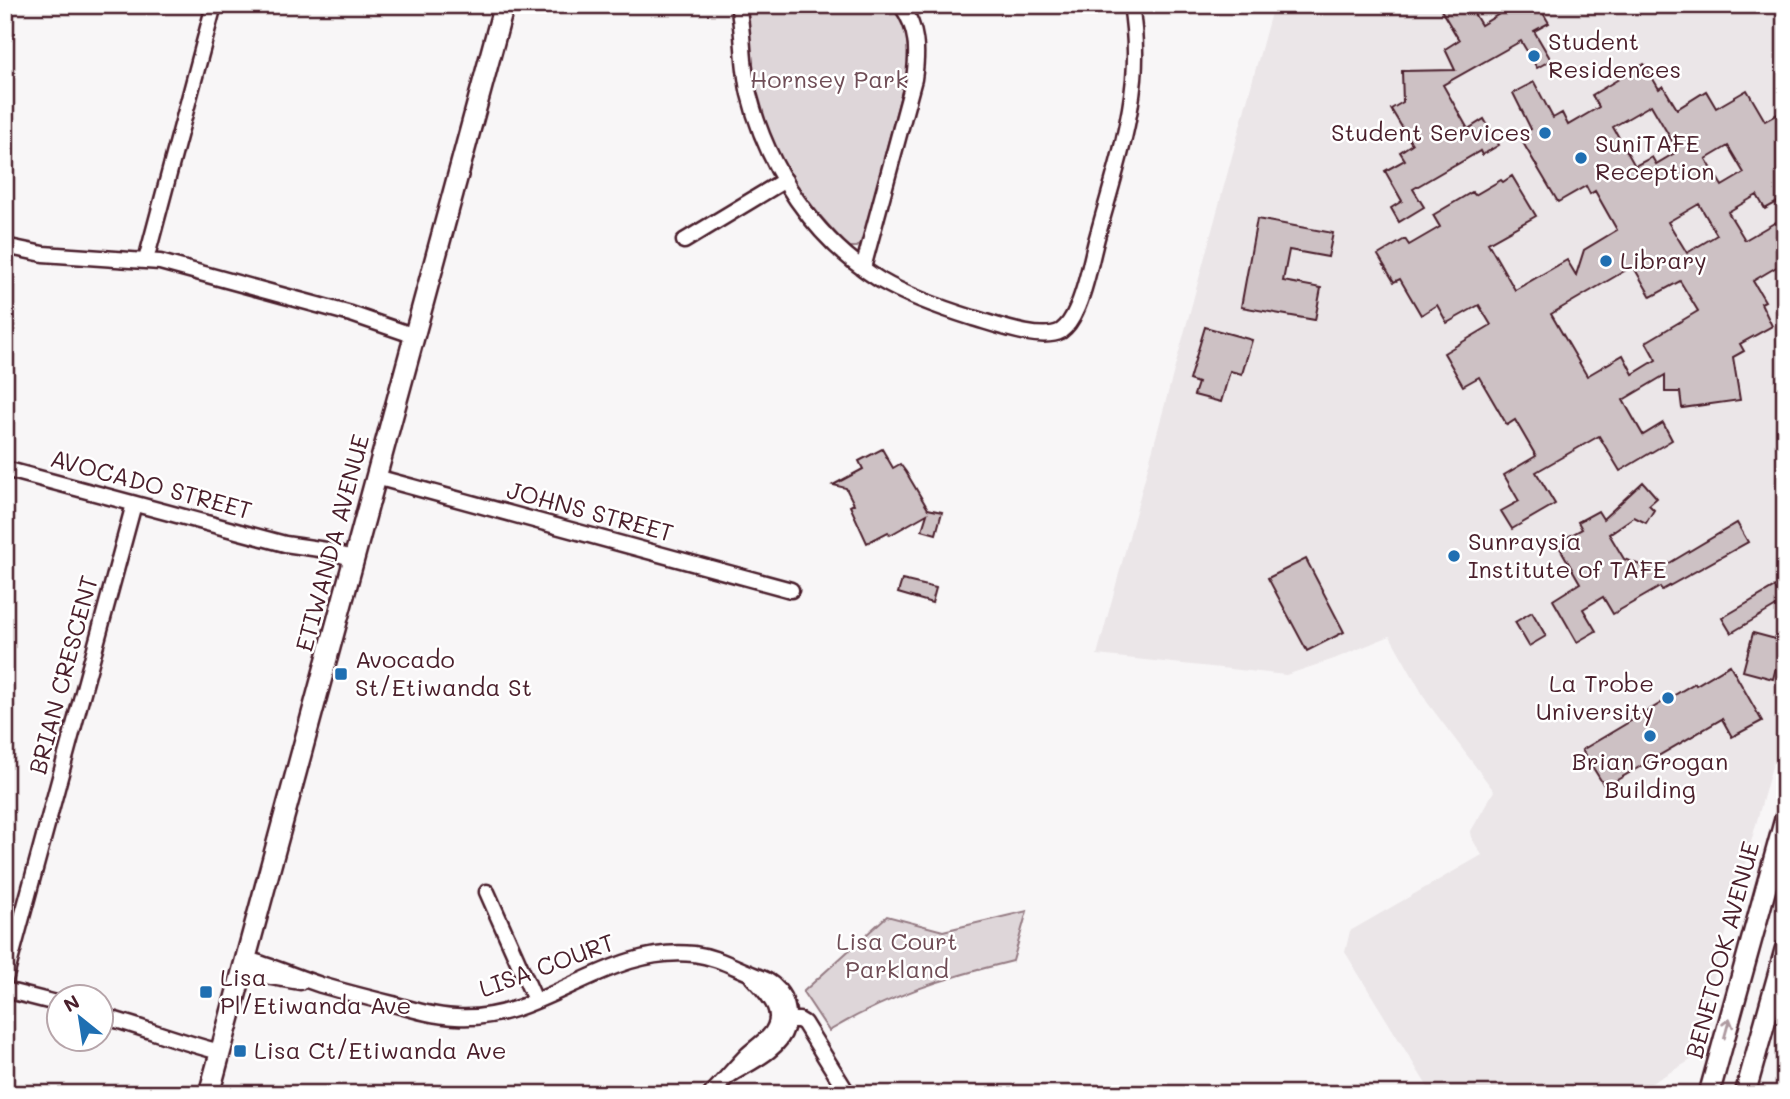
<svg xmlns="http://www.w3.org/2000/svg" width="1790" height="1099" viewBox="0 0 1790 1099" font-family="Mali,sans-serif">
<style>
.built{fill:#ebe6e8}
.green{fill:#ded6d9;stroke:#947a82;stroke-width:2}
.building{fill:#cdc1c4;stroke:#4a1f2b;stroke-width:2;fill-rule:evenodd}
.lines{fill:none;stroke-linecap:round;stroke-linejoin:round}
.street-casing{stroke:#4a1f2b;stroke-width:19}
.secondary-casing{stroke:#4a1f2b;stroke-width:24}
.street{stroke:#fff;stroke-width:14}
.secondary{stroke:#fff;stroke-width:19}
.oneway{stroke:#ae9aa0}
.poi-dot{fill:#1f6fb2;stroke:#fff;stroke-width:2.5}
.labels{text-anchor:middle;stroke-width:5;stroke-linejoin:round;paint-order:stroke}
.poi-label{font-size:24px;fill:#4a1f2b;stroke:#fff;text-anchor:start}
.park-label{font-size:24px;fill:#6f4d56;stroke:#fff}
.street-label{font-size:24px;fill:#4a1f2b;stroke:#fff}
</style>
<rect width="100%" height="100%" fill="#f8f6f7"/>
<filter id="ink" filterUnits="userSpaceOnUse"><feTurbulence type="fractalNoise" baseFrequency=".0143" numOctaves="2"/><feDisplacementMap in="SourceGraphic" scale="14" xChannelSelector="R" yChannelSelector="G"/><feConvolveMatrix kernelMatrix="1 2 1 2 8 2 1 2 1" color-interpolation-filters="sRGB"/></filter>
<g filter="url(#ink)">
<polygon class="built" points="1273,5 1785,5 1785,719 1691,1060 1633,1094 1432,1094 1345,952 1350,931 1482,855 1472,839 1471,831 1494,791 1427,702 1390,636 1334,659 1286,675 1097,655"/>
<g class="green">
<path d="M745 5H891C908 24 911 44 908 68L862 242 857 247H849C798 196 766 146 752 75 748 52 749 28 745 5Z"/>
<path d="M1027 911 1013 961C946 977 888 996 829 1031L803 992 887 916 943 931Z"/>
</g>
<g class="building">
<polygon points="1438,5 1469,5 1481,25 1514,5 1557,5 1543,13 1549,23 1534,31 1551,60 1537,68 1521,41 1443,85 1468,129 1484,119 1499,145 1482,155 1480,151 1456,165 1456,164 1413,189 1424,207 1399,222 1391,208 1402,201 1385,171 1405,160 1400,152 1412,144 1391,109 1403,102 1402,71 1455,70 1445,49 1459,40"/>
<path d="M1644 64 1659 89 1663 86 1677 109 1706 91 1716 108 1747 90 1765 121 1785 110V198L1765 209 1757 195 1728 212 1745 240 1776 222 1785 237V241L1778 245 1785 256V262L1753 281 1765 301 1761 303 1772 326 1740 344 1744 351 1733 357 1740 400 1682 408 1680 392H1665V375L1623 400 1643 435 1663 423 1672 440 1620 471 1599 436 1536 472 1555 504 1512 529 1501 511 1519 501 1504 475 1536 456 1515 420 1507 425 1479 377 1463 386 1444 353 1491 325 1479 305 1447 323 1437 305 1421 315 1400 279 1394 282 1378 255 1405 239 1409 245 1440 227 1433 215 1472 192 1475 195 1501 180 1503 182 1512 176 1536 216 1488 243 1515 290 1567 260 1576 275 1584 250 1617 230 1595 191 1590 194 1586 186 1558 202 1519 136 1531 129 1513 93 1534 82 1553 118 1562 113 1568 125 1599 107 1592 95ZM1651 105 1678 151 1656 164 1652 157 1635 166 1613 127ZM1728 146 1744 173 1722 186 1706 159ZM1699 204 1717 235 1687 253 1668 222ZM1633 266 1651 297 1680 281 1698 311 1646 342 1656 360 1633 374 1623 355 1587 376 1551 314Z"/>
<polygon points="1257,219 1333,233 1328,257 1289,250 1283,281 1321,288 1315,320 1241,307"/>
<polygon points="1205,327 1252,340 1242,374 1230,371 1221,402 1194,395 1198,383 1189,380"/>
<polygon points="882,449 893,468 900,464 906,472 928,509 942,512 936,534 922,530 927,514 890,535 888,532 867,543 850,506 854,504 846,488 833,485 863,469 859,461"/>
<polygon points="1643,482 1657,498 1649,505 1654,510 1646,523 1634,517 1609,534 1624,559 1656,571 1737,523 1748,542 1662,590 1660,587 1613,614 1603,597 1583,609 1596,631 1577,642 1553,600 1580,583 1557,543 1582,529 1578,522 1598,511 1603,519"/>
<polygon points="1306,559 1344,632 1307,651 1268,578"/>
<polygon points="902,580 936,588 932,603 898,593"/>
<polygon points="1775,587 1783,602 1731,633 1722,618"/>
<polygon points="1532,612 1546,636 1529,646 1515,622"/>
<polygon points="1753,633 1783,641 1773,679 1743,671"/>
<polygon points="1730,665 1762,721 1732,737 1722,719 1605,787 1582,750 1695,683 1696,685"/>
</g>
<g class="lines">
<g class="street-casing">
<g id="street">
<path d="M738 5C744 34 742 65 749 94 767 168 815 240 880 280 909 297 941 308 973 318 994 324 1041 342 1061 331 1068 326 1073 317 1076 310 1087 287 1091 258 1098 234 1112 183 1129 132 1134 79 1136 55 1135 29 1131 5"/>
<polyline points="684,241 785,180"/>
<polyline points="5,246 43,254 160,262 351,314 415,336"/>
<polyline points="146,260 214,5"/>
<path d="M863 268 914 79C918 51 918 29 901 5"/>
<polyline points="5,469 285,544 326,550 354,559"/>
<polyline points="376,477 791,590"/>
<polyline points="487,892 535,1000"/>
<path d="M246 959C272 966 296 977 321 985 345 992 369 998 393 1004 414 1010 434 1016 456 1017 541 1023 606 944 694 954 718 957 737 969 759 977 780 984 793 1006 786 1028 779 1051 749 1063 730 1075"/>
<polyline points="242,972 300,982"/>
<polyline points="5,980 134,504"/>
<polyline points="5,990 60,1004"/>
<path d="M102 1016C142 1027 180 1042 220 1052"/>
<polyline points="778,1020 799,1020 804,1023 848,1094"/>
<path d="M711 1094C724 1081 735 1067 748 1054 755 1048 762 1043 769 1036 789 1014 768 994 752 977"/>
</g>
</g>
<g class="secondary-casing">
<g id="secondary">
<polyline points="209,1094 504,5"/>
<polyline points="1709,1094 1785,819"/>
<polyline points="1745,1094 1785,950"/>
</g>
</g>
<use href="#street" class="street"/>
<use href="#secondary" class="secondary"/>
</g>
<defs><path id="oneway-shaft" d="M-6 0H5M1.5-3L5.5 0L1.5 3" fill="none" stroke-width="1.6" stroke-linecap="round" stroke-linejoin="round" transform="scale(1.75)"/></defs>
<use class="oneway" href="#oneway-shaft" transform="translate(1727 1028) rotate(-75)"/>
</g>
<g class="poi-dot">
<circle cx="1534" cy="56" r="7"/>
<circle cx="1545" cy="133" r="7"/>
<circle cx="1581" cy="158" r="7"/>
<circle cx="1606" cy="261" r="7"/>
<circle cx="1454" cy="556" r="7"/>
<rect x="334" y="667" width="14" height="14" rx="3.5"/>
<circle cx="1668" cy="698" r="7"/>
<circle cx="1650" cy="736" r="7"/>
<rect x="199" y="985" width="14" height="14" rx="3.5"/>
<rect x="233" y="1044" width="14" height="14" rx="3.5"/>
</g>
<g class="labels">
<g class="poi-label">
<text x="1548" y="50">Student<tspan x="1548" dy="28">Residences</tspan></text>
<text x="1531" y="141" text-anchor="end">Student Services</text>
<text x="1595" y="152">SuniTAFE<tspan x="1595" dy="28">Reception</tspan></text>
<text x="1620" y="269">Library</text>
<text x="1468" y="550">Sunraysia<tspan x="1468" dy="28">Institute of TAFE</tspan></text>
<text x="355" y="668">Avocado<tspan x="355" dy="28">St/Etiwanda St</tspan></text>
<text x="1654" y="692" text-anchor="end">La Trobe<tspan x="1654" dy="28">University</tspan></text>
<text x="1650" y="770" text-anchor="middle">Brian Grogan<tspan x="1650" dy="28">Building</tspan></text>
<text x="220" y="986">Lisa<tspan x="220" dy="28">Pl/Etiwanda Ave</tspan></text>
<text x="254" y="1059">Lisa Ct/Etiwanda Ave</text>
</g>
<g class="park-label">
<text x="829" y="88">Hornsey Park</text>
<text x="897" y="950">Lisa Court<tspan x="897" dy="28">Parkland</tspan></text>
</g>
<g class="street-label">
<text transform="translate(151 485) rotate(15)" y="8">AVOCADO STREET</text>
<text transform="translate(590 512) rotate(15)" y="8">JOHNS STREET</text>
<text transform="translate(333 543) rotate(-75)" y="8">ETIWANDA AVENUE</text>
<text transform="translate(64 675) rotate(-75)" y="8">BRIAN CRESCENT</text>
<text transform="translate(1723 950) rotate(-75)" y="8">BENETOOK AVENUE</text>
<text transform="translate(547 966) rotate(-20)" y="8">LISA COURT</text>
</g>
</g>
<rect width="1790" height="1099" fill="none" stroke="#fff" stroke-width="28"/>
<rect x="14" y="14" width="1762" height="1071" fill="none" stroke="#4a1f2b" stroke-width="2.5" filter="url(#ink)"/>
<g transform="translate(80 1018) rotate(330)"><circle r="33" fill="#ffffff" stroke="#b7a5aa" stroke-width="2"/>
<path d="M0-5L12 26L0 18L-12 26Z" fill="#1f6fb2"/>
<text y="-10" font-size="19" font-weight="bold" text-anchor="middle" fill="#4a1f2b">N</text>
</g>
</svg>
